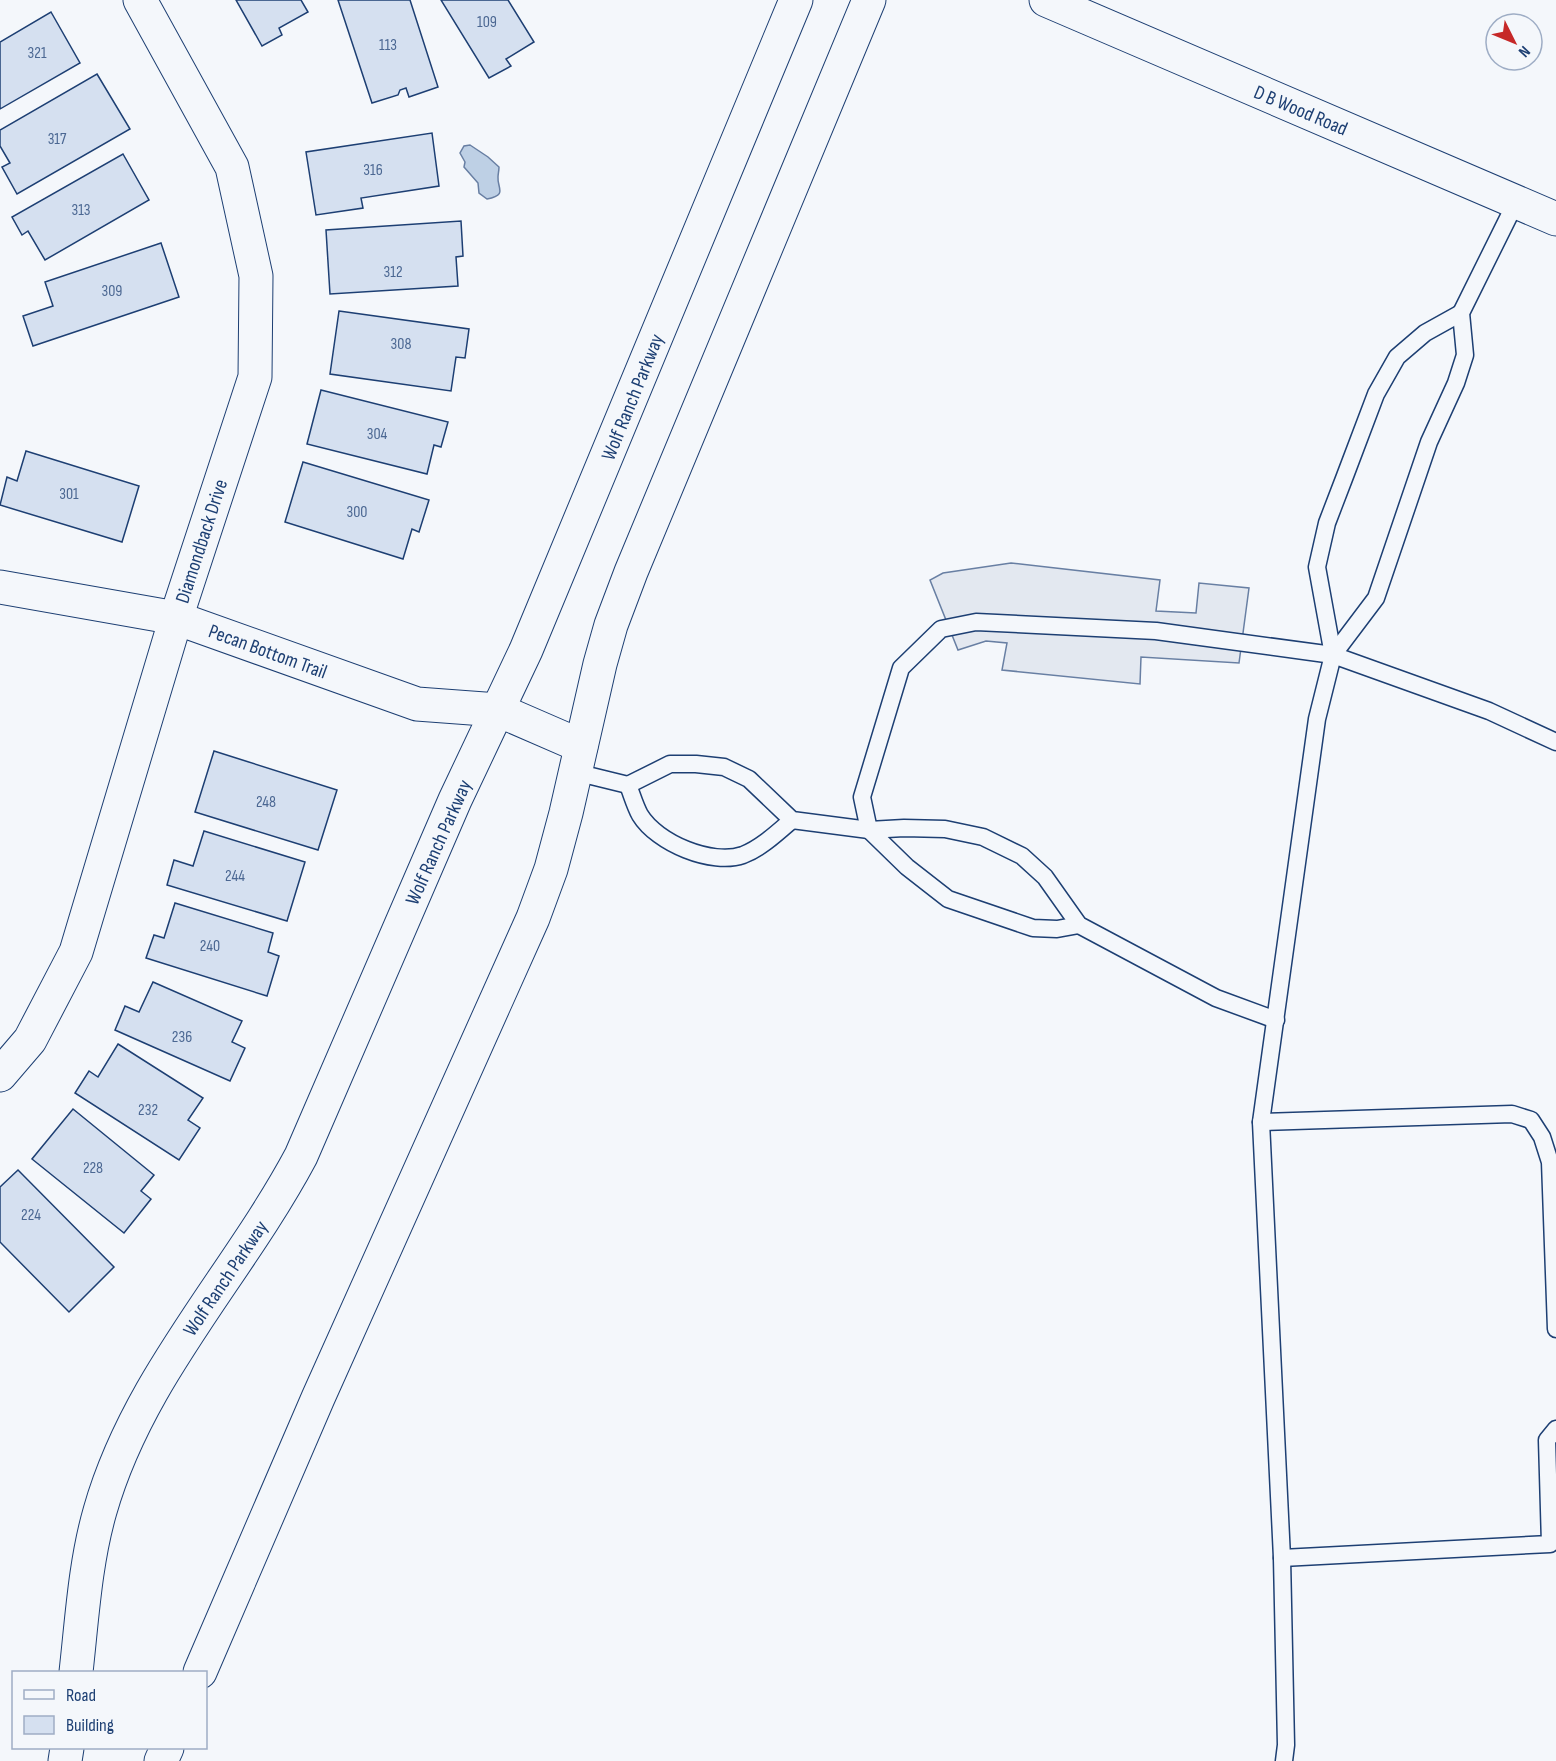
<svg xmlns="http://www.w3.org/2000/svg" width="1556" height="1761" viewBox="0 0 1556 1761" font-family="'Sofia Sans Condensed',sans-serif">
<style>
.parking{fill:#e3e8f0;stroke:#687fa3;stroke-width:1.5}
.water{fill:#bed0e5;stroke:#687fa3;stroke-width:1.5}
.building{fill:#d5e0f0;stroke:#1d3f73;stroke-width:1.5}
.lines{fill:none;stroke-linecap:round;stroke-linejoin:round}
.lane-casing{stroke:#1d3f73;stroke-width:19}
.street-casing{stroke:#1d3f73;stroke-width:35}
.secondary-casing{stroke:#1d3f73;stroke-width:35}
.lane{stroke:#f4f7fb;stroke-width:16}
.street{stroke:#f4f7fb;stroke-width:33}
.secondary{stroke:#f4f7fb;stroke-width:33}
.labels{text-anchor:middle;stroke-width:4.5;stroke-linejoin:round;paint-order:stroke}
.number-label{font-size:16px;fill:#4b6792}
.street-label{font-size:20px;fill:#1d3f73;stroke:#f4f7fb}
</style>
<rect width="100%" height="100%" fill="#f4f7fb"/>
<polygon class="parking" points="1011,563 1160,580 1156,611 1196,613 1199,583 1249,588 1239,663 1141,657 1140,684 1002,670 1007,643 986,641 958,650 930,580 943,573"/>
<path class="water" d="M470 145 488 157 499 167C499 171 498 174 498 177 497 188 508 195 487 199L479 193 478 183 464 167 465 162 460 153 464 146Z"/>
<g class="building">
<polygon points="236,0 301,0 308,12 279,28 282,35 262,46"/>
<polygon points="338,0 410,0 438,87 409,97 406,88 400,90 398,95 372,103"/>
<polygon points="441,0 508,0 534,42 506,59 511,66 489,78"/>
<polygon points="51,12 80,63 0,109 0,42"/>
<polygon points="97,74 130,129 17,194 2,167 10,163 0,146 0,130"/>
<polygon points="432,133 439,186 361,198 363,208 316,215 306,152"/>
<polygon points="123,154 149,200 45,260 28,231 22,235 12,217"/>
<polygon points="461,221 463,256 456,257 458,286 330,294 326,230"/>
<polygon points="161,243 179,297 33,346 23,316 53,306 45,282"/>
<polygon points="339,311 469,329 465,358 456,357 451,391 330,374"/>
<polygon points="321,390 448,422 441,447 434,445 427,474 307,444"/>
<polygon points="26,451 139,486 122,542 0,505 7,477 17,481"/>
<polygon points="303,462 429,500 419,532 412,529 403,559 285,522"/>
<polygon points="214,751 337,790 318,850 195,812"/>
<polygon points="204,831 305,862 287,921 167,885 174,860 193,866"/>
<polygon points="175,903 273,933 268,952 279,956 267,996 146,958 154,935 164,938"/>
<polygon points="153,982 242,1021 232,1042 245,1048 230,1081 115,1030 125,1006 139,1012"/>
<polygon points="118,1044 203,1098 188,1120 200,1128 179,1160 75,1093 89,1071 98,1077"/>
<polygon points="73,1109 154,1175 141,1191 151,1199 124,1233 32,1159"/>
<polygon points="18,1170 114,1267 69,1312 0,1242 0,1187"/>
</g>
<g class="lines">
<g class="lane-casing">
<g id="lane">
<polyline points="1333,655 1376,598 1429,442 1456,383 1465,355 1461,313 1516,202"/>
<polyline points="1333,655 1317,567 1327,523 1345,476 1376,394 1397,357 1425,333 1461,313"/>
<polyline points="575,772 628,785 670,764 696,764 724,767 749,779 792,820 869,830 904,828 945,829 983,837 1022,856 1045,877 1079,925 1216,998 1276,1020"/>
<path d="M628 785C632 795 635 806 640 815 657 843 712 866 743 855 761 848 777 833 792 820"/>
<polyline points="1079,925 1057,929 1033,928 948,899 907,867 869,830 862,797 901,668 941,629 976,622 1156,631 1333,655"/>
<polyline points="1261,1122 1512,1114 1531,1120 1542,1137 1550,1162 1556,1329"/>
<polyline points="1282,1558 1550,1544 1547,1440 1556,1429"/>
<polyline points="1284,1761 1286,1745 1282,1558 1261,1122 1317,719 1333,655 1489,711 1556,742"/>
</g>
</g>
<g class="street-casing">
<g id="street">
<polyline points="0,587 176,618 417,704 498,710 581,746"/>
<polyline points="0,1075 30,1040 76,952 176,618 255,377 256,276 232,167 140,0"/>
</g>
</g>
<g class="secondary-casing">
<g id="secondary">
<polyline points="1046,0 1556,219"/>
<path d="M76 1672C82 1619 85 1563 100 1511 138 1377 237 1276 301 1156L455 800 526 650 796 0"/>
<polyline points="200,1672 318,1398 533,918 551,869 566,813 600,664 611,625 631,572 869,0"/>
<polyline points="65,1761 67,1748"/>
<polyline points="161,1761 167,1748"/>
</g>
</g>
<use href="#lane" class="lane"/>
<use href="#street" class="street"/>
<use href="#secondary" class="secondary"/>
</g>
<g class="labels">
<g class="number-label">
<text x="487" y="27">109</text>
<text x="388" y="50">113</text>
<text x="37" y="58">321</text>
<text x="57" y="144">317</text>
<text x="373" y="175">316</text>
<text x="81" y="215">313</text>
<text x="393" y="277">312</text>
<text x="112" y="296">309</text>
<text x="401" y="349">308</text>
<text x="377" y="439">304</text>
<text x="69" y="499">301</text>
<text x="357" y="517">300</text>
<text x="266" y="807">248</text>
<text x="235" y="881">244</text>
<text x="210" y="951">240</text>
<text x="182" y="1042">236</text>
<text x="148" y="1115">232</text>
<text x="93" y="1173">228</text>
<text x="31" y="1220">224</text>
</g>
<g class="street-label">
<text transform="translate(1301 110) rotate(23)" y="7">D B Wood Road</text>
<text transform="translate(632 397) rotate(-68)" y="7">Wolf Ranch Parkway</text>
<text transform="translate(201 541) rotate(-72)" y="7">Diamondback Drive</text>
<text transform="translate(268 651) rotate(20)" y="7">Pecan Bottom Trail</text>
<text transform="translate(438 842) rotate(-66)" y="7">Wolf Ranch Parkway</text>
<text transform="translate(225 1278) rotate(-56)" y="7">Wolf Ranch Parkway</text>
</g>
</g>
<rect x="12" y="1671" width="195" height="78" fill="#f4f7fb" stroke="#9eadc5" stroke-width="1.5"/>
<rect x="24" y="1690" width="30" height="9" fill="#f4f7fb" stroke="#9eadc5" stroke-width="1.5"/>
<text x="66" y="1701" font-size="18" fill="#1d3f73">Road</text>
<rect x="24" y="1716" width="30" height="18" fill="#d5e0f0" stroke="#9eadc5" stroke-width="1.5"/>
<text x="66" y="1731" font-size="18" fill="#1d3f73">Building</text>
<g transform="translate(1514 42) rotate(133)"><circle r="28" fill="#f4f7fb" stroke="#9eadc5" stroke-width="1.5"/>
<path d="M0-4.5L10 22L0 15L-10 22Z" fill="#c62828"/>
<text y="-9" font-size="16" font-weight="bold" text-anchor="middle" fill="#1d3f73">N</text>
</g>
</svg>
